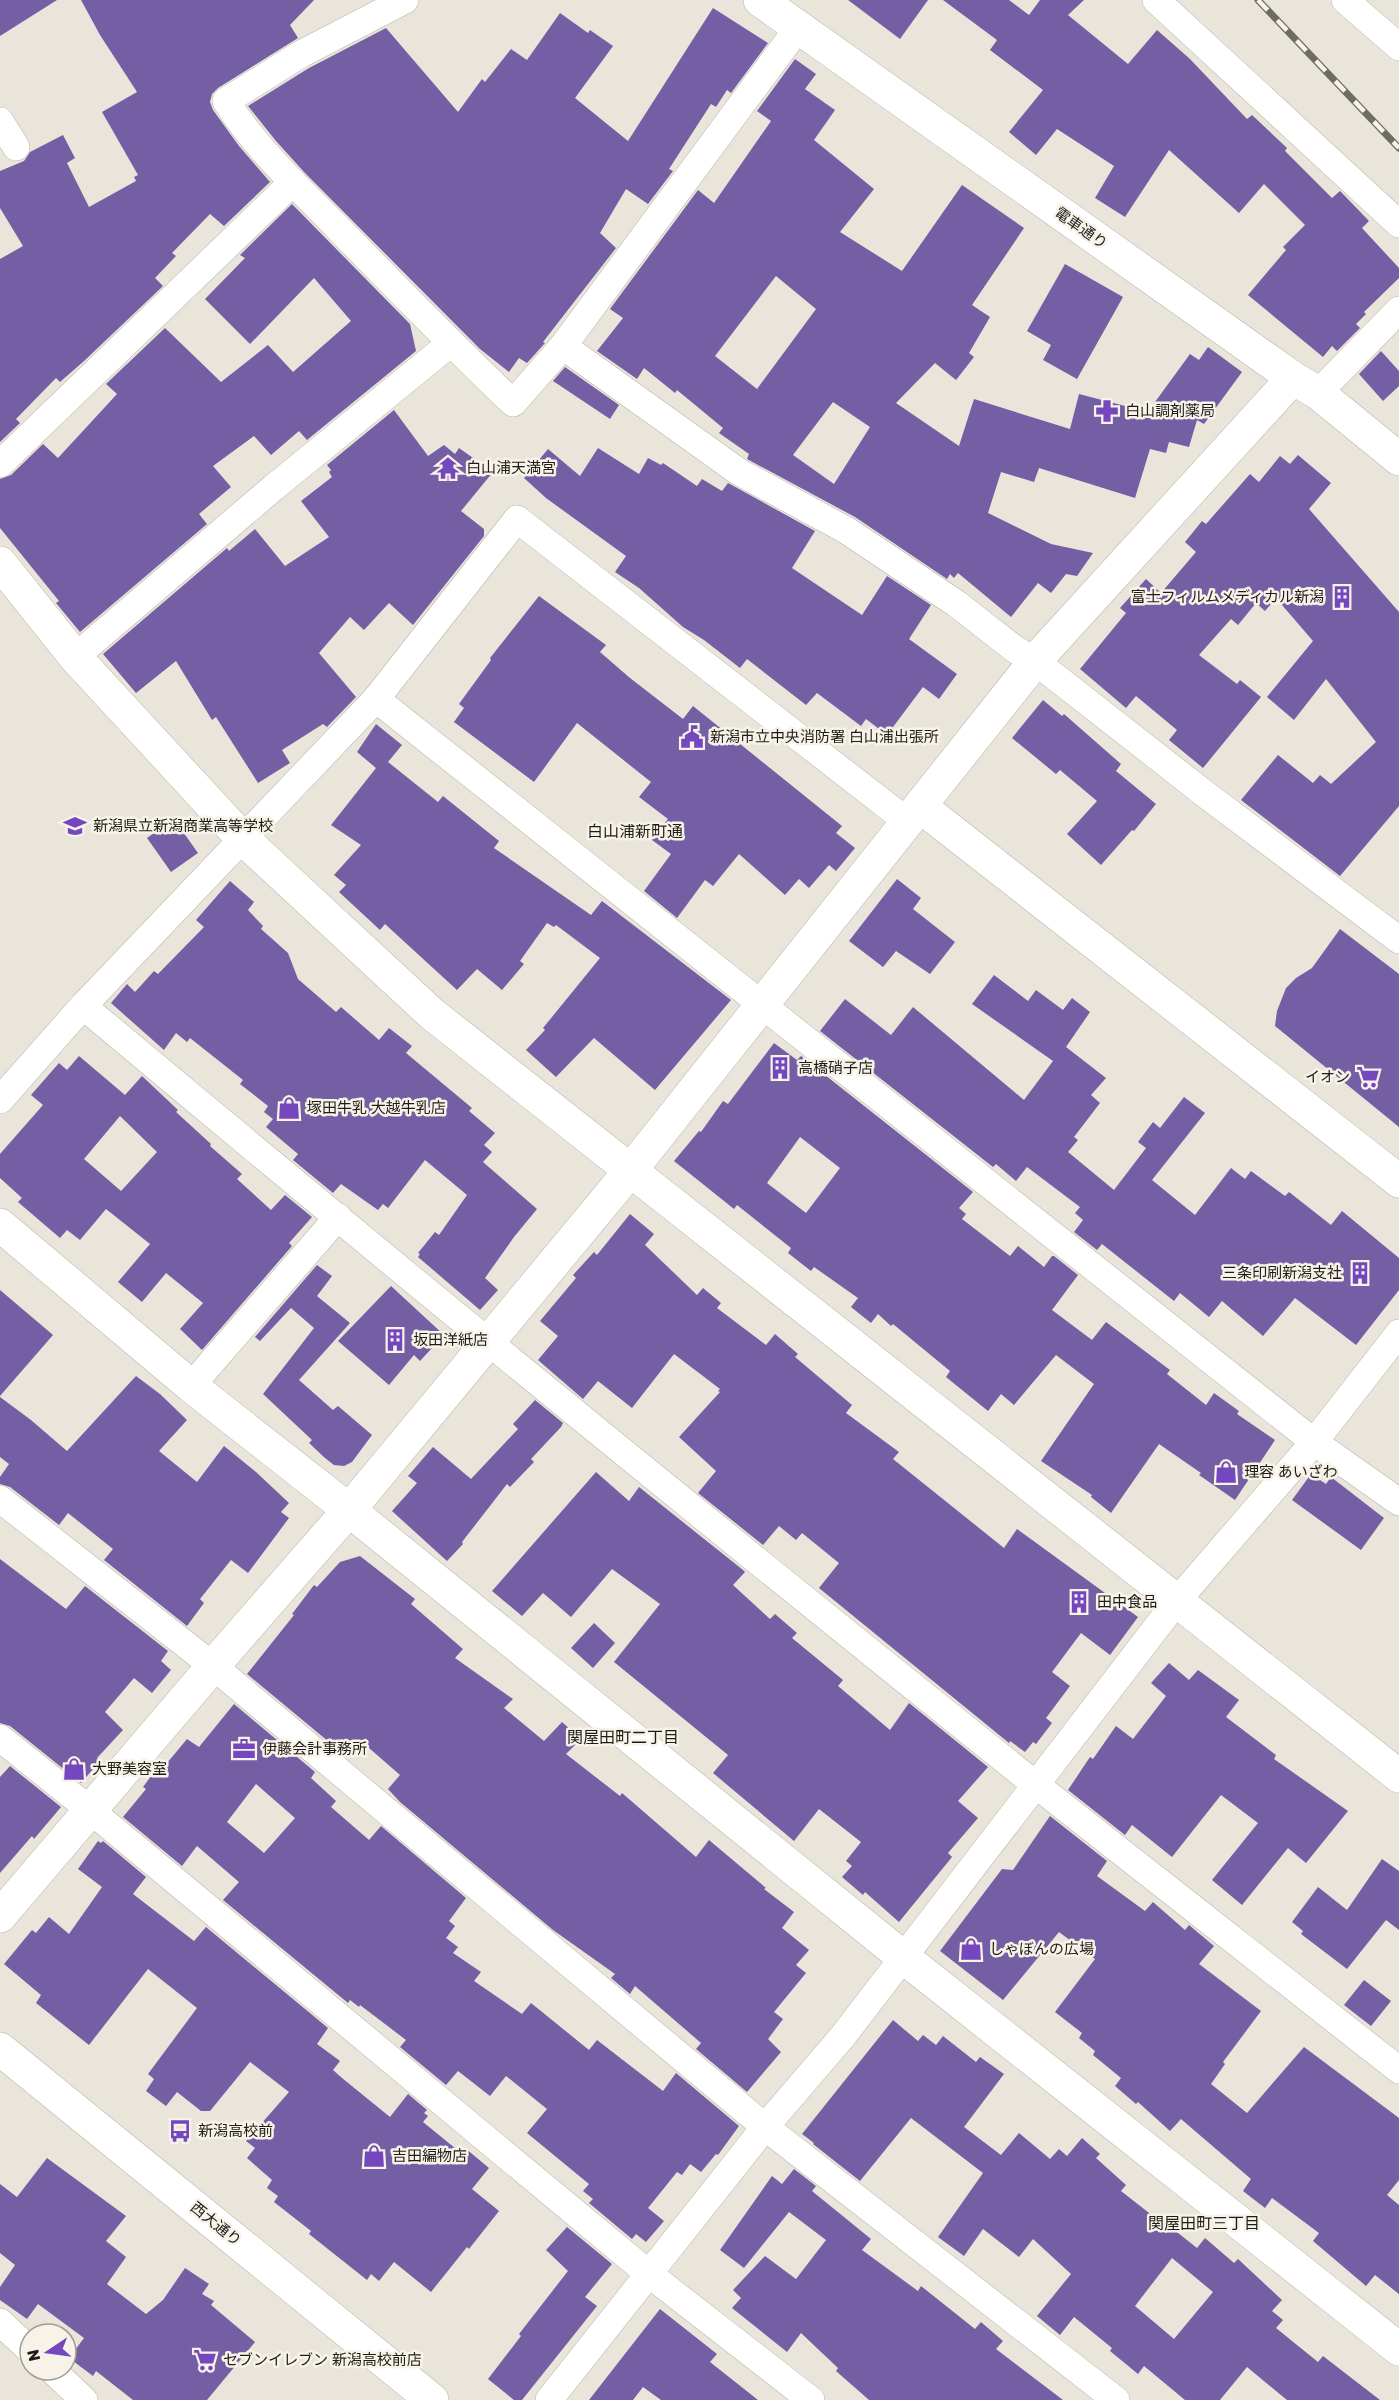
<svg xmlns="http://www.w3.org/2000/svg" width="1399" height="2400" viewBox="0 0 1399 2400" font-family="Rubik,'Noto Sans JP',sans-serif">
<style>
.building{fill:#745ea4;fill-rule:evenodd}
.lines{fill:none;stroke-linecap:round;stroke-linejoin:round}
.street-casing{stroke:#b9b4aa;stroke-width:28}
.secondary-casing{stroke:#b9b4aa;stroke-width:34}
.highway-casing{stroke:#b9b4aa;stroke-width:34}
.street{stroke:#fff;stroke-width:27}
.secondary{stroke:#fff;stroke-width:33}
.highway{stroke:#fff;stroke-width:33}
.rail-casing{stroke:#6f6c66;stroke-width:7}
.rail{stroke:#f7f3e8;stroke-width:4.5;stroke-dasharray:14;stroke-linecap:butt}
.labels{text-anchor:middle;stroke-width:5;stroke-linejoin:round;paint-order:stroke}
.street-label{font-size:15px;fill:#1e1c19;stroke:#f7f3e8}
.poi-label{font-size:15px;fill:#1e1c19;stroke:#f7f3e8;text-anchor:start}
.neighbourhood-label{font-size:16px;fill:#1e1c19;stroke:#f7f3e8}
</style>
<rect width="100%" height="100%" fill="#eae5db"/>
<g class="building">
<polygon points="0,0 57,0 0,36"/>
<polygon points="81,0 314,0 290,25 298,38 218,88 212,94 210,102 213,110 239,146 270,182 224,226 210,214 172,253 176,256 155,278 163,286 84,361 60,382 56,378 16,419 20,423 0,442 0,259 23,246 0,208 0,171 24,161 30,152 63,135 75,158 67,163 89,207 136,181 134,177 138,175 102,112 137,92 100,35"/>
<polygon points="848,0 928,0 900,39"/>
<polygon points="943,0 1009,0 1029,15 1040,0 1084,0 1068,15 1128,64 1157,30 1190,59 1247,119 1252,115 1287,148 1285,151 1332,198 1340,191 1342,193 1369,221 1362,228 1399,268 1399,278 1364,312 1366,314 1356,324 1360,328 1337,351 1332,346 1323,357 1248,295 1286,250 1283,247 1305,225 1264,184 1239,213 1169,150 1125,217 1095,198 1114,166 1057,129 1036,155 1009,132 1043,90 990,50 997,40"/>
<polygon points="713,8 768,43 731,93 727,90 716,107 711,104 669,169 673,171 648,204 626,189 600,233 616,248 543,342 545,343 527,363 519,358 509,372 480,349 305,173 276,141 248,106 309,68 386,28 458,112 482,79 485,82 511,49 527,60 560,13 588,33 590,30 613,46 575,98 628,141"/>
<path d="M795 59 816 74 805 89 835 110 814 140 874 189 840 232 902 271 962 185 1024 228 972 305 990 317 969 353 974 357 956 380 935 363 896 403 959 446 974 399 1070 429 1079 394 1152 413 1155 402 1190 354 1199 360 1208 347 1242 372 1204 424 1197 420 1189 447 1169 442 1166 453 1150 449 1135 498 1039 468 1034 482 1001 472 988 513 1051 544 1093 553 1077 576 1066 574 1051 593 1038 583 1011 617 958 573 954 578 950 574 947 579 855 517 747 459 749 454 719 433 723 428 677 390 675 393 644 368 637 379 597 351 623 318 610 309 698 190 714 203 771 121 757 111ZM776 276 816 309 757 389 715 356ZM833 402 870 427 834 484 793 455Z"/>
<polygon points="292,204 410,324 416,351 307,440 299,431 271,455 254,436 213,466 231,487 199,514 207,524 80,632 56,603 59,601 0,528 0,479 11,475 43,444 58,458 117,394 106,384 165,328 221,382 268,345 293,372 351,321 314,278 250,344 205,299 245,258 240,255"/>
<polygon points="1065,264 1123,297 1077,379 1043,360 1051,345 1027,331"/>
<polygon points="1381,351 1399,371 1399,386 1383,401 1359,374"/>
<polygon points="565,367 619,405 610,419 553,381"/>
<polygon points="394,410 428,456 444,445 455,454 459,448 493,472 461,511 484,529 484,536 413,625 389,603 364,630 350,617 319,653 356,697 327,727 323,724 282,750 290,763 258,783 216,717 212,720 176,661 136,693 103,654 227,548 229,551 255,529 285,566 329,537 301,501 332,477 329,472 331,470 327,465"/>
<polygon points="598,448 639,474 648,458 661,465 663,463 697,486 702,479 722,491 728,483 815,531 792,568 862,615 887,576 931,605 909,639 957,674 939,699 923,687 887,735 866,719 861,726 817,693 806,705 747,659 740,668 704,640 683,627 639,588 615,572 626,556 546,498 524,478 548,449 580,476"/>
<polygon points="1298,455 1331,483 1309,509 1399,612 1399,806 1340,876 1241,800 1278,755 1313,783 1320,775 1331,784 1376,742 1326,679 1294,720 1267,697 1313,641 1276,598 1265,611 1256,603 1238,625 1231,619 1199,655 1237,684 1240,680 1261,697 1203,768 1169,740 1177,730 1136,696 1126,708 1080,669 1126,613 1120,608 1146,579 1161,593 1196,552 1185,542 1202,521 1206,524 1250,474 1259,482 1280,456 1290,464"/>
<polygon points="539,596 606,645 600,652 630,678 683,719 693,706 842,826 836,833 855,848 836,871 829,865 809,888 799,879 785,895 739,854 713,886 705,880 677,918 644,891 671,854 652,840 668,819 639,797 651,782 577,723 534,782 454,722 464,708 459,704 491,660 490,658"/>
<polygon points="1043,700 1062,716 1064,714 1121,764 1116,771 1156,804 1134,831 1132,830 1101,865 1067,834 1097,801 1060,770 1056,774 1012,738"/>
<polygon points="376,724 402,745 388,762 438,802 443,796 499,841 494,848 591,915 602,901 731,1000 655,1090 594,1038 556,1077 526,1050 545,1030 543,1028 600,958 556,925 554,927 547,923 520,961 524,964 502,990 477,969 457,990 385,924 380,930 339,892 346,885 334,875 361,845 331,825 376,768 357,752"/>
<polygon points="174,819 198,853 171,872 147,838"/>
<polygon points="897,879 921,898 913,909 955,942 930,974 896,951 883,967 849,941"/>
<polygon points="230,881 254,902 248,910 263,926 261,929 288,953 298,979 336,1012 341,1007 379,1040 389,1028 412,1046 406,1053 472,1108 469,1111 495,1133 484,1145 492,1152 483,1162 537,1209 514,1237 485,1278 498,1290 480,1310 418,1257 420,1254 418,1253 435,1232 439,1235 467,1195 425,1160 388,1208 383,1204 378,1210 341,1184 333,1193 293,1160 298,1154 266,1127 273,1119 264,1112 268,1106 240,1084 243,1080 190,1038 187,1042 176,1033 164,1050 111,1003 127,984 135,992 154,971 158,974 204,927 196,920"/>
<polygon points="1340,929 1399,974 1399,1127 1275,1026 1277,1011 1286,988 1296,978 1312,968"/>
<polygon points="994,975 1028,1001 1036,990 1063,1010 1072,998 1090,1012 1066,1047 1106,1078 1091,1095 1100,1103 1074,1137 1078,1140 1068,1152 1114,1190 1146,1148 1138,1142 1153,1122 1160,1128 1184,1097 1205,1113 1152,1180 1195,1215 1231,1168 1245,1179 1251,1171 1285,1196 1289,1192 1331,1225 1342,1211 1399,1258 1399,1290 1356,1345 1295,1298 1263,1336 1222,1301 1209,1317 1180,1293 1174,1301 1102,1244 1097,1250 1074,1232 1083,1220 1075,1213 1080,1207 1027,1167 1016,1181 996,1164 993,1167 820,1031 845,999 891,1035 913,1007 1024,1100 1053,1061 972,1004"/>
<path d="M774 1043 797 1060 801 1056 973 1192 959 1208 966 1214 962 1219 1010 1256 1018 1246 1044 1267 1052 1256H1054L1078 1275 1052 1310 1092 1340 1106 1322 1170 1370 1167 1374 1206 1405 1214 1393 1239 1411 1237 1414 1275 1440 1235 1500 1199 1475 1201 1473 1159 1444 1111 1513 1091 1497 1092 1495 1041 1461 1094 1384 1056 1355 1014 1405 1001 1394 988 1411 946 1377 950 1371 893 1324 891 1326 878 1314 871 1323 851 1307 858 1298 814 1267 811 1271 788 1253 791 1248 737 1205 734 1209 674 1161 699 1131 701 1132 723 1101 728 1104ZM800 1137 840 1168 806 1213 767 1183Z"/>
<path d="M79 1056 125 1095 142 1076 178 1110 176 1112 211 1144 210 1146 242 1174 237 1179 271 1210 285 1195 312 1217 289 1243 292 1246 202 1350 180 1329 203 1303 166 1273 142 1302 118 1282 150 1244 106 1209 80 1240 67 1230 60 1238 18 1202 22 1198 0 1178V1154L43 1105 31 1095 59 1063 67 1070ZM120 1116 157 1152 121 1191 84 1159Z"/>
<polygon points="630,1214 654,1234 645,1245 697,1295 703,1288 721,1303 717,1308 766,1345 775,1334 798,1354 795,1357 852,1405 846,1413 899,1452 893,1459 1004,1548 1017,1529 1138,1617 1110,1655 1081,1633 1052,1672 1070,1686 1046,1718 1052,1723 1036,1744 1033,1742 1025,1752 1010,1741 1009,1743 819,1588 839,1563 802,1533 796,1540 779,1526 763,1545 698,1493 716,1471 679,1437 720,1392 718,1391 720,1389 674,1354 632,1408 598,1381 583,1399 538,1360 558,1336 540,1321 576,1278 573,1275 594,1252 597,1255"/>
<polygon points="317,1265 332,1276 317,1296 350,1323 299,1380 333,1410 338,1406 372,1435 352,1462 344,1466 334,1465 325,1458 309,1443 312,1440 263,1394 314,1328 291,1308 260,1341 255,1337"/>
<polygon points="391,1286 444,1335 420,1361 414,1355 389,1385 338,1341"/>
<polygon points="0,1290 53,1335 0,1396"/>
<polygon points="136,1376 160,1394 187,1420 159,1451 197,1482 224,1446 256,1472 289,1503 281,1512 289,1518 248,1573 231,1560 200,1599 204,1603 187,1626 104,1560 113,1549 68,1513 59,1525 10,1487 0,1484 0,1477 9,1464 0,1457 0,1397 31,1420 67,1451"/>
<polygon points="535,1400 563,1423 561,1427 531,1459 534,1462 510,1487 507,1484 462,1542 463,1544 447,1561 392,1511 417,1483 408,1476 433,1447 471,1479 518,1429 513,1424"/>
<polygon points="596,1472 629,1501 639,1487 743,1570 745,1572 733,1585 770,1619 775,1614 797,1633 792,1638 843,1680 838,1686 890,1730 909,1703 988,1767 958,1801 978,1818 948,1853 952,1857 899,1922 865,1892 863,1895 842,1877 852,1866 846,1861 861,1842 819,1809 794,1841 713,1773 728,1755 614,1662 660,1604 612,1569 571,1617 543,1593 522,1616 492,1591"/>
<polygon points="1311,1474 1326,1484 1331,1477 1384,1518 1361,1550 1292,1500"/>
<polygon points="360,1556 415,1599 411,1604 463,1649 455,1658 513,1699 504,1708 544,1741 562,1722 581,1739 566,1754 620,1796 622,1793 696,1857 709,1840 766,1888 764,1889 794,1912 782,1928 809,1950 796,1965 806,1973 774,2012 783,2019 768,2039 781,2052 747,2092 696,2049 701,2043 635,1986 630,1994 611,1978 615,1974 553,1930 400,1802 388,1789 400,1775 361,1741 354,1749 342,1739 335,1747 247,1674 294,1615 292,1614 314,1585 317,1587 340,1562"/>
<polygon points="0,1559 66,1609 85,1586 168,1651 161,1661 171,1670 152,1693 134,1678 105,1712 123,1730 97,1758 100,1761 81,1783 10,1726 0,1723"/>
<polygon points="594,1623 615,1643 593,1668 571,1648"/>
<polygon points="1169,1663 1189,1680 1198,1670 1239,1700 1226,1717 1276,1755 1274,1759 1348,1811 1306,1863 1288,1848 1242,1905 1212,1880 1258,1823 1221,1795 1172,1857 1132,1825 1125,1835 1068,1790 1090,1757 1093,1759 1116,1726 1133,1739 1166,1696 1151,1683"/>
<path d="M234 1704 315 1772 311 1778 336 1801 331 1807 369 1840 381 1826 466 1898 449 1921 455 1926 446 1938 458 1947 453 1953 481 1972 474 1981 522 2014 531 2003 589 2050 597 2040 663 2091 676 2073 739 2126 718 2155 716 2154 701 2172 690 2164 682 2175 677 2172 648 2208 664 2221 646 2242 636 2234 632 2239 589 2203 593 2199 583 2191 589 2184 527 2133 547 2109 506 2076 490 2096 458 2071 446 2085 400 2047 406 2040 360 2005 359 2007 350 2000 348 2003 223 1900 239 1882 197 1846 182 1866 123 1817 146 1789 143 1787 163 1760 167 1763 187 1739 199 1747ZM256 1784 295 1818 264 1853 227 1822Z"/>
<polygon points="10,1766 61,1807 34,1839 32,1836 0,1873 0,1777"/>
<polygon points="1050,1816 1107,1861 1097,1876 1145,1911 1153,1902 1185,1930 1189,1925 1214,1946 1199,1964 1261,2011 1223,2062 1225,2064 1211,2084 1247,2113 1304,2047 1399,2118 1399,2180 1387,2195 1399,2205 1399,2294 1375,2275 1366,2286 1313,2241 1319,2233 1272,2198 1265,2208 1243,2191 1251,2179 1181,2119 1170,2131 1138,2102 1136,2104 1115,2086 1121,2078 1093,2055 1095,2051 1079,2038 1082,2033 1055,2012 1095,1959 1059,1932 1003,2000 940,1951 1002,1869 1013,1870"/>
<polygon points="98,1841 101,1843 103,1841 146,1877 133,1894 194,1941 206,1927 328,2028 317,2044 340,2061 333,2070 342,2078 390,2117 408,2094 427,2110 424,2113 428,2116 423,2122 461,2153 465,2148 489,2168 472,2189 499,2211 469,2249 467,2247 431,2292 394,2262 379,2281 371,2274 367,2280 309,2234 311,2231 274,2202 278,2196 267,2188 272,2180 247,2158 255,2148 246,2141 289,2092 250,2062 210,2111 201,2111 177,2092 166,2106 146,2091 154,2079 148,2074 197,2008 148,1969 89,2045 36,2003 41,1995 4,1964 32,1930 36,1933 49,1917 69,1934 102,1887 78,1869"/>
<polygon points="1382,1859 1399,1871 1399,1930 1386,1920 1347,1969 1301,1934 1303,1931 1292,1922 1318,1887 1347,1910"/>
<polygon points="1364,1980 1391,2001 1371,2026 1344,2005"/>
<path d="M893 2020 918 2041 923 2035 936 2045 943 2036 976 2062 980 2057 1004 2074 964 2127 1001 2155 1019 2133 1050 2159 1059 2149 1067 2156 1082 2138 1100 2154 1096 2158 1126 2185 1121 2191 1167 2227 1168 2225 1197 2248 1205 2238 1234 2263 1238 2259 1282 2300 1272 2311 1283 2320 1276 2328 1318 2362 1323 2356 1380 2400H1287L1247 2367 1220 2400H1185L1144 2366 1138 2374 1110 2351 1112 2348 1074 2317 1060 2335 1037 2316 1071 2274 1033 2239 1019 2257 983 2229 964 2256 938 2237 983 2173 911 2118 860 2181 813 2144 814 2143 802 2134ZM1172 2258 1213 2292 1174 2339 1135 2306Z"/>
<polygon points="47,2158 126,2216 106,2241 126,2257 107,2284 146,2314 163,2300 185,2268 209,2284 202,2294 214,2301 211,2305 255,2342 207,2400 133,2400 96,2371 93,2376 69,2358 84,2338 38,2304 27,2319 0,2300 0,2287 15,2265 0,2253 0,2184 17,2197"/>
<polygon points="794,2169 816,2186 812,2191 871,2239 862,2250 918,2291 921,2286 975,2329 981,2322 1003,2341 996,2349 1063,2400 869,2400 836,2371 838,2368 801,2333 787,2352 732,2308 741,2298 733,2290 765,2256 796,2279 826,2240 789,2212 744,2268 720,2250 772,2176 782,2184"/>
<polygon points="567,2227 612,2264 585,2297 597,2306 522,2400 514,2400 488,2379 521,2336 519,2334 568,2271 546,2250"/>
<polygon points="660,2309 717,2354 710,2362 758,2400 661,2400 643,2387 633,2400 589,2400"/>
</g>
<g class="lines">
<g class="street-casing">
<g id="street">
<path d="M405 0 301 54 226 101C256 149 299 188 338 228 396 287 453 346 513 403L563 346 798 28"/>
<polyline points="1156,0 1399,224"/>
<polyline points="1345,0 1399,47"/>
<polyline points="0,121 16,147"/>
<polyline points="563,346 739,472 846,530 957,604 1016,650 1035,661 1205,794 1399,940"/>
<polyline points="1318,393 1399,310"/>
<polyline points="0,464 293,182"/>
<polyline points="75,657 273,488 451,343"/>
<polyline points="376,699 1314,1442 1399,1502"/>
<polyline points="83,1006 376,699 517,519 908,822"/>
<path d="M0 1100 83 1006C396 1268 712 1526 1031 1781 1153 1878 1277 1973 1399 2070"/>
<polyline points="191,1386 338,1217"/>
<polyline points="0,1499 213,1666 765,2127 1116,2400"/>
<polyline points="0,1738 90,1810 649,2274 811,2400"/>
<polyline points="0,2322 30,2350"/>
<polyline points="52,2370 84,2400"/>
<polyline points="549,2400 765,2127 843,2036 1176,1602 1314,1442 1399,1333"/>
</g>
</g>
<g class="secondary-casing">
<g id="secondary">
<polyline points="760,0 1293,378 1318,393 1399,459"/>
<polyline points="0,563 75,657 242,838 432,1014 1399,1776"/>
<polyline points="921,807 1399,1181"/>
<polyline points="0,1225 191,1386 349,1510 903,1957 1399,2349"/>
<polyline points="0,1916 213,1666 349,1510 630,1171 1035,661 1293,378"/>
</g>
</g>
<g class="highway-casing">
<polyline id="highway" points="0,2049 432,2400"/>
</g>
<use href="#street" class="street"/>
<use href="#secondary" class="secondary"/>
<use href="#highway" class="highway"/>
<g class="rail-casing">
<polyline id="rail" points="1258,0 1399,148"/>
</g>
<use href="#rail" class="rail"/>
</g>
<defs>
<g id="pharmacy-bare" transform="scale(1.8)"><path d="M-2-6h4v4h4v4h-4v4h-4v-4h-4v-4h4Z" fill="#7547bf" stroke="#f7f3e8" stroke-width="2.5" paint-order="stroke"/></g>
<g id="temple-bare" transform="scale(1.8)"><path d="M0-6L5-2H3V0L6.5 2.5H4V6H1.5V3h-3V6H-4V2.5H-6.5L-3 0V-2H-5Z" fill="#7547bf" stroke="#f7f3e8" stroke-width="2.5" paint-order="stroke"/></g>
<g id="building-bare" transform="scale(1.8)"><path d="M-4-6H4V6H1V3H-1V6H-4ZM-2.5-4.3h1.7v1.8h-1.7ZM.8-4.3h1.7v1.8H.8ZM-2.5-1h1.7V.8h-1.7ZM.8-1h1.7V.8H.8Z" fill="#7547bf" stroke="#f7f3e8" stroke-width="2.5" paint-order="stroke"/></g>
<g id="civic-bare" transform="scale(1.8)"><path d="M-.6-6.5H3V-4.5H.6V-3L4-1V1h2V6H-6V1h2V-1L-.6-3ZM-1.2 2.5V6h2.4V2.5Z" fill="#7547bf" stroke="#f7f3e8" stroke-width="2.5" paint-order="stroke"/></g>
<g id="school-bare" transform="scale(1.8)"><path d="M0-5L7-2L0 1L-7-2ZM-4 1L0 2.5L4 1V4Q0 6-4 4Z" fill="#7547bf" stroke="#f7f3e8" stroke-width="2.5" paint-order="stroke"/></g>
<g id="supermarket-bare" transform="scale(1.8)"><path d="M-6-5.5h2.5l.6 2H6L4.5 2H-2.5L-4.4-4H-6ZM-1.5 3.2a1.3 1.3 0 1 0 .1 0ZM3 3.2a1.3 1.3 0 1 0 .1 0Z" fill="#7547bf" stroke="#f7f3e8" stroke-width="2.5" paint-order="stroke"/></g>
<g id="shop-bare" transform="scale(1.8)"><path d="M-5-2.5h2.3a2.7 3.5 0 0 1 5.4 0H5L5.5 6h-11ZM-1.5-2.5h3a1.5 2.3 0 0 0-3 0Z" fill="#7547bf" stroke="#f7f3e8" stroke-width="2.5" paint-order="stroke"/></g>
<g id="office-bare" transform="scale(1.8)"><path d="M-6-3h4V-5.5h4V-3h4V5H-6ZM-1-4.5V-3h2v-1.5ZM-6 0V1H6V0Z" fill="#7547bf" stroke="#f7f3e8" stroke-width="2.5" paint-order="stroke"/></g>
<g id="bus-bare" transform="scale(1.8)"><path d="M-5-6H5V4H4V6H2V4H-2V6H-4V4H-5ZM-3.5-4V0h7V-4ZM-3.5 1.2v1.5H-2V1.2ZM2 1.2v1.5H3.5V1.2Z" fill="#7547bf" stroke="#f7f3e8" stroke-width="2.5" paint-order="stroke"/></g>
</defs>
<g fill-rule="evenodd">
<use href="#pharmacy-bare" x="1107" y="411"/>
<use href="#temple-bare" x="448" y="468"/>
<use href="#building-bare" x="1342" y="597"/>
<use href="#civic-bare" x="692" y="737"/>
<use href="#school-bare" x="75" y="826"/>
<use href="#building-bare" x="780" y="1068"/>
<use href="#supermarket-bare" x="1368" y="1077"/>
<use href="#shop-bare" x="289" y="1108"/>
<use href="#building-bare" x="1360" y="1273"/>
<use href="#building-bare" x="395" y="1340"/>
<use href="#shop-bare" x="1226" y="1472"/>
<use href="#building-bare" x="1079" y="1602"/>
<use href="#office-bare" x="244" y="1749"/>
<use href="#shop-bare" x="74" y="1769"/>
<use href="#shop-bare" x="971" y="1949"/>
<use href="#bus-bare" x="180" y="2131"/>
<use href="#shop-bare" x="374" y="2156"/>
<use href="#supermarket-bare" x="205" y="2360"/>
</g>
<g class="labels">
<g class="street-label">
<text transform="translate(1081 228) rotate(35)" y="5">電車通り</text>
<text transform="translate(216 2224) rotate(39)" y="5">西大通り</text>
</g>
<g class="poi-label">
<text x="1125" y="416">白山調剤薬局</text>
<text x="466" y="473">白山浦天満宮</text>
<text x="1324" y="602" text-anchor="end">富士フィルムメディカル新潟</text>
<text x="710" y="742">新潟市立中央消防署 白山浦出張所</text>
<text x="93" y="831">新潟県立新潟商業高等学校</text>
<text x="798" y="1073">高橋硝子店</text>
<text x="1350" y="1082" text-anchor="end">イオン</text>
<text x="307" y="1113">塚田牛乳 大越牛乳店</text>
<text x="1342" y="1278" text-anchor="end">三条印刷新潟支社</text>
<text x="413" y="1345">坂田洋紙店</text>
<text x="1244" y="1477">理容 あいざわ</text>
<text x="1097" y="1607">田中食品</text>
<text x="262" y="1754">伊藤会計事務所</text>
<text x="92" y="1774">大野美容室</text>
<text x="989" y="1954">しゃぼんの広場</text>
<text x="198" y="2136">新潟高校前</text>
<text x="392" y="2161">吉田編物店</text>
<text x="223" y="2365">セブンイレブン 新潟高校前店</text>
</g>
<g class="neighbourhood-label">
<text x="635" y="837">白山浦新町通</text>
<text x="623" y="1743">関屋田町二丁目</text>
<text x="1204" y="2229">関屋田町三丁目</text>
</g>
</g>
<g transform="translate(48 2352) rotate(257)"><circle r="28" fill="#f7f3e8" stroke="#a09d95" stroke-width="1.5"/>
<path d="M0-4.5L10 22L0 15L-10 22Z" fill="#7547bf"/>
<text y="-9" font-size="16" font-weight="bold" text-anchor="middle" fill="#1e1c19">N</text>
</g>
</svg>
